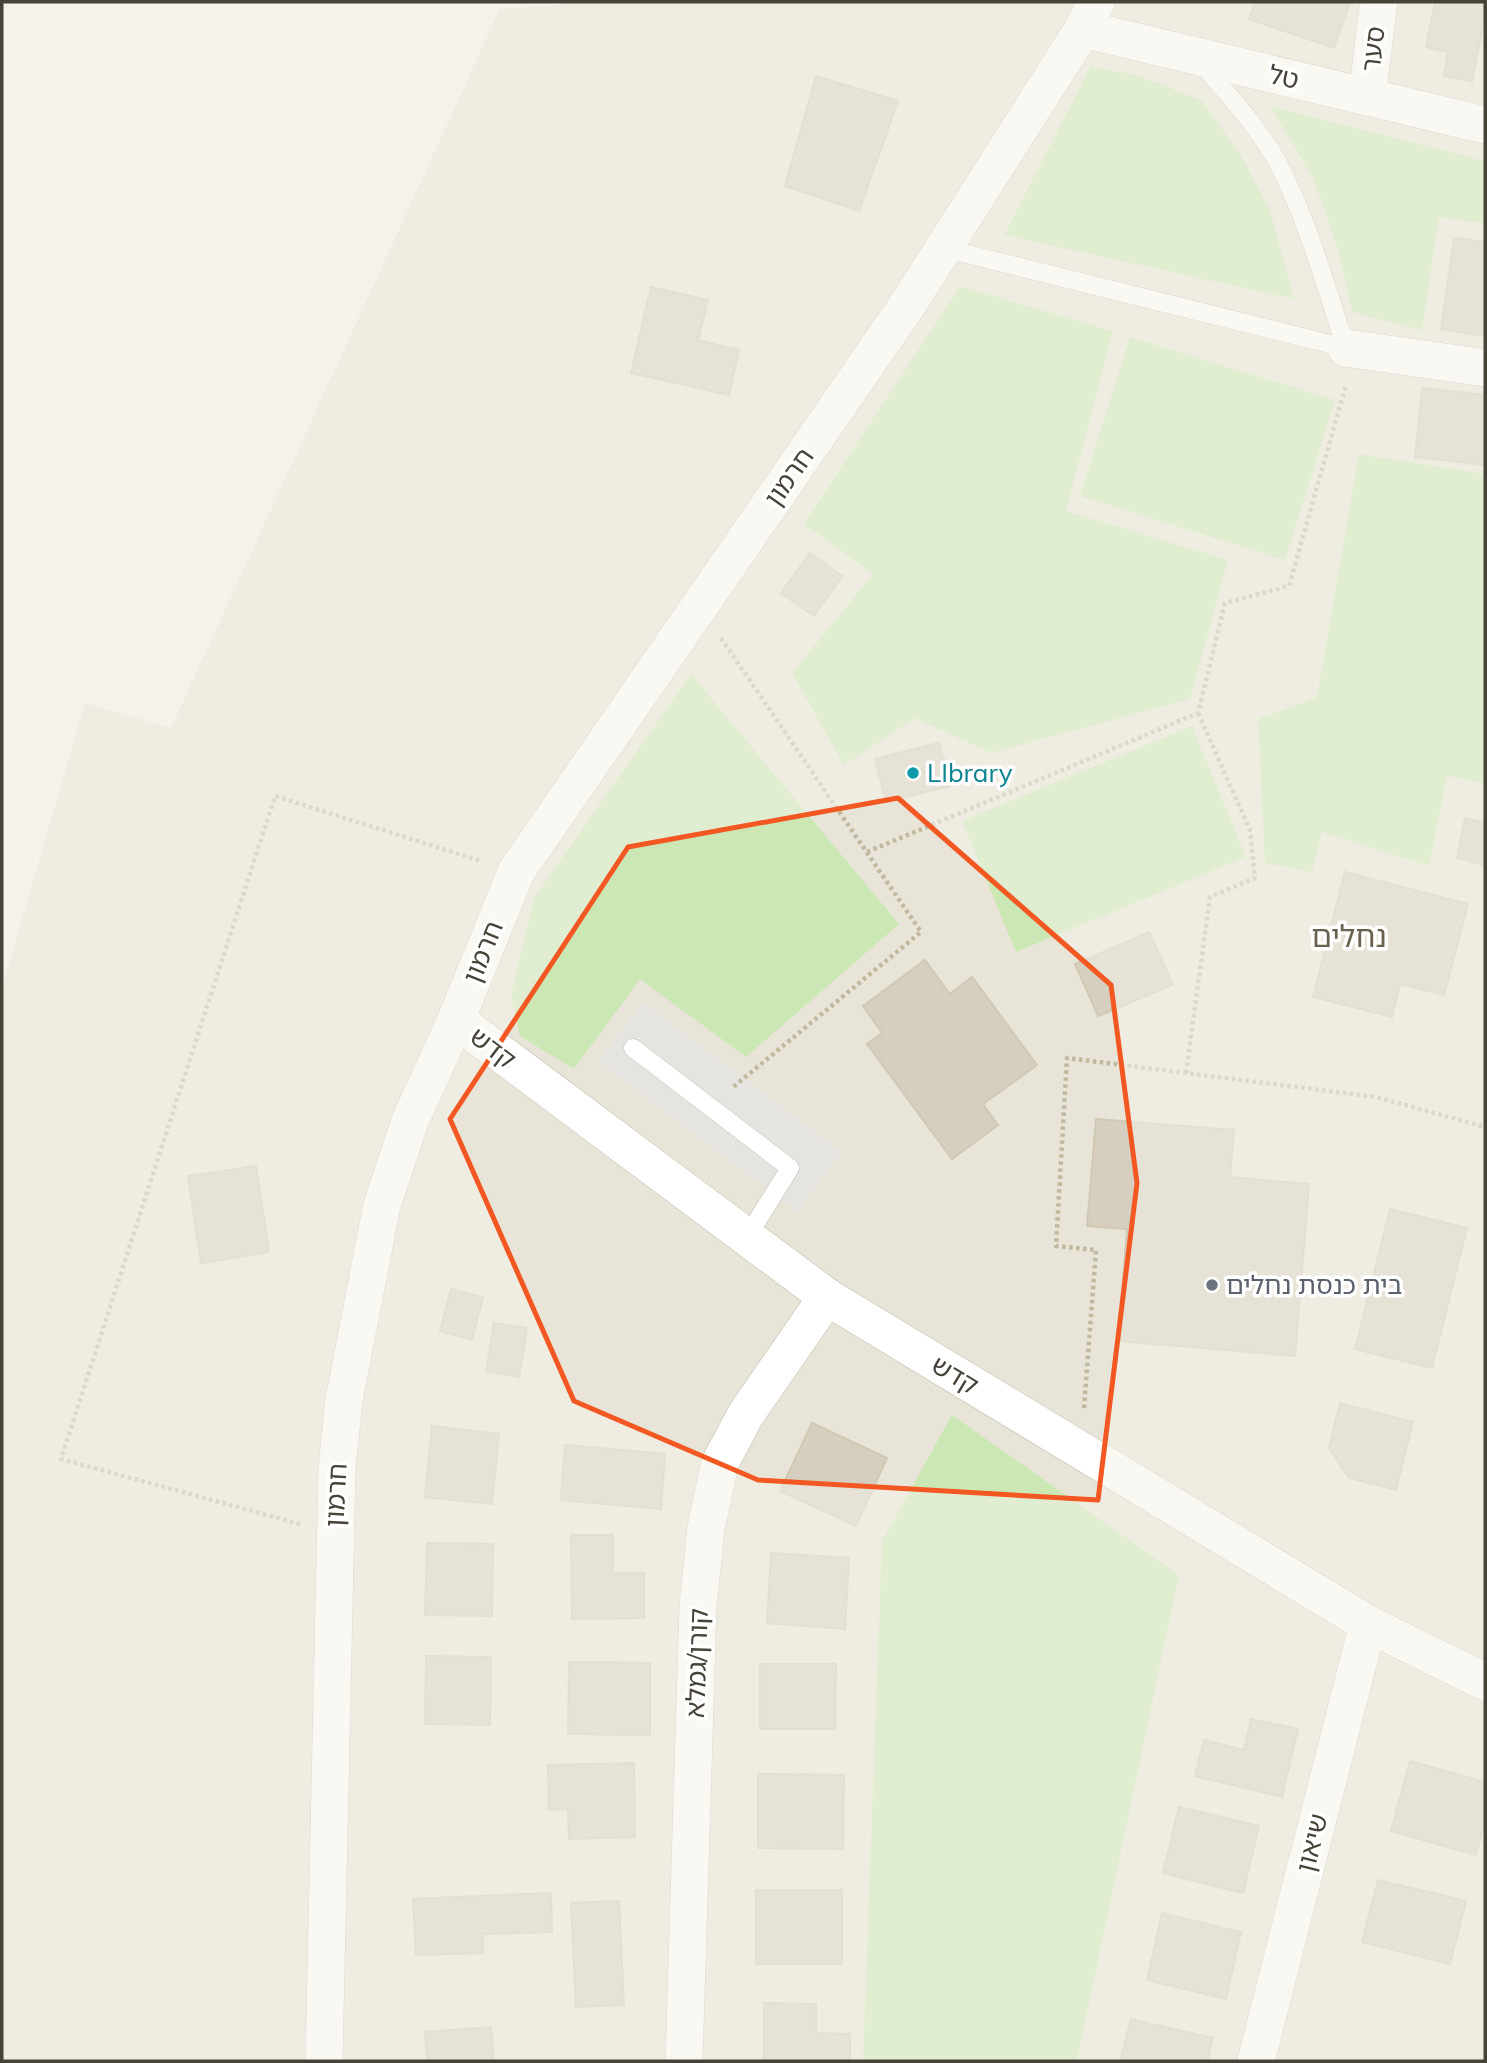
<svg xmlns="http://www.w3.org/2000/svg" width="1487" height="2063" viewBox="0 0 1487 2063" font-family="Mulish,'Noto Sans Hebrew',sans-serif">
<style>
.residential{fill:#e8e5d8}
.green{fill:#cbe7b4}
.parking{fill:#e6e4e1}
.building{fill:#d6cfbf;stroke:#d0c8b3;stroke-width:2}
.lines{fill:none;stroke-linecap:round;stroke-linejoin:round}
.lane-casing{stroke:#c0bbac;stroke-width:19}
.street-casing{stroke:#c0bbac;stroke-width:38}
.path{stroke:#c1b89e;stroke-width:4.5;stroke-dasharray:3.5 3.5;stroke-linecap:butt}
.lane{stroke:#fff;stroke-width:18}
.street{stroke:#fff;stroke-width:37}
.marked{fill:none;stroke:#f35822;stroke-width:5;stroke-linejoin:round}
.culture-dot{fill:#0f9aa8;stroke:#fff;stroke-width:2.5}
.worship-dot{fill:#6b7280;stroke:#fff;stroke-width:2.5}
.labels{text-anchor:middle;stroke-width:7;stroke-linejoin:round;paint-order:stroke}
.street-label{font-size:26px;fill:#484338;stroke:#fff}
.culture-label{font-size:26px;fill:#0d838f;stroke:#fff;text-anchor:start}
.worship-label{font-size:26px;fill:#5b616d;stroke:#fff;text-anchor:start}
.quarter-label{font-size:30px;fill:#6a624f;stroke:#fff}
</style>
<rect width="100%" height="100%" fill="#f4f2ea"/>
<polygon class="residential" points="598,2 1485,2 1485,2061 2,2061 2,988 85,703 171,728 500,9"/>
<g class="green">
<polygon points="1091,66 1139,76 1201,100 1239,152 1270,210 1294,299 1004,235"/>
<polygon points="1270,106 1485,161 1485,224 1439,217 1422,330 1352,312 1339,252 1314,180"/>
<polygon points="960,286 1113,331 1066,511 1228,560 1190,699 991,753 915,718 844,765 792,673 873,574 804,524"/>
<polygon points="1130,337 1335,400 1285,560 1080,496"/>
<polygon points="1359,454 1485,474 1485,784 1447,776 1429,866 1322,832 1312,872 1265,863 1258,719 1317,697"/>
<polygon points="691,674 899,924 746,1057 640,979 574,1069 520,1036 511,995 534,898"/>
<polygon points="1192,726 1246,857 1016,952 962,821"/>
<polygon points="952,1415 1179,1575 1077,2061 863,2061 882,1541"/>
</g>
<polygon class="parking" points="643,1002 842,1152 797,1212 598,1061"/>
<g class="building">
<polygon points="1255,2 1350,2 1334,48 1249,19"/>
<polygon points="1435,2 1485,2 1485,15 1472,81 1444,76 1448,52 1426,47"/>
<polygon points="816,76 898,101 859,211 785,186"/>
<polygon points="1454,238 1485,242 1485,336 1441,329"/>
<polygon points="651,287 708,300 698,340 739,350 729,395 631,373"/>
<polygon points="1422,388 1485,395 1485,465 1415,457"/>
<polygon points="810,553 842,576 814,616 781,593"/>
<polygon points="939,743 950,786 886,802 875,759"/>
<polygon points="1465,818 1485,823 1485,865 1457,858"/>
<polygon points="1345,872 1468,904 1444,995 1400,984 1392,1017 1313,997"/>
<polygon points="1149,932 1173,985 1098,1016 1075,964"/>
<polygon points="925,960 950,994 972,977 1037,1065 983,1104 998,1125 952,1159 867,1044 882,1033 863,1006"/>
<polygon points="1096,1119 1234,1130 1230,1177 1309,1184 1295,1356 1118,1341 1127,1229 1087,1226"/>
<polygon points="256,1166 269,1252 201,1263 188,1176"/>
<polygon points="1390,1209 1467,1228 1432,1368 1355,1349"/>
<polygon points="451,1289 483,1297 472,1340 440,1331"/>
<polygon points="494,1323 527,1328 519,1377 486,1371"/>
<polygon points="1340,1403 1413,1422 1396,1490 1349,1478 1329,1448"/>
<polygon points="812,1423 887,1458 856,1526 780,1491"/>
<polygon points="432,1426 499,1434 492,1504 425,1497"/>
<polygon points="565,1445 665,1454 661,1509 561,1500"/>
<polygon points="571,1535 613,1535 613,1573 644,1573 644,1618 572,1619"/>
<polygon points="427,1543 493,1544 492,1616 425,1615"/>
<polygon points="771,1553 849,1558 845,1629 767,1623"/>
<polygon points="426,1656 491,1657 490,1725 425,1724"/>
<polygon points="569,1662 650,1663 650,1735 568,1734"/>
<polygon points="760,1664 836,1664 835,1729 760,1729"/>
<polygon points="1251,1719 1298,1729 1282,1797 1195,1776 1204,1740 1244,1750"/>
<polygon points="1410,1761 1485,1782 1485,1821 1476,1855 1391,1831"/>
<polygon points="634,1763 635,1837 569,1839 568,1809 549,1810 548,1765"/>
<polygon points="758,1774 844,1775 843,1849 758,1848"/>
<polygon points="1179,1807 1259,1826 1243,1893 1163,1873"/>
<polygon points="1378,1880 1466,1901 1450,1964 1362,1942"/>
<rect x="756" y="1890" width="86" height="74"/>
<polygon points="551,1893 552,1932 483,1934 483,1953 416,1955 413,1899"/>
<polygon points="619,1901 624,2005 576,2007 571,1903"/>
<polygon points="1162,1913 1241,1932 1226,1999 1147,1980"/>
<polygon points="764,2003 816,2004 816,2033 850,2034 850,2061 764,2061"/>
<polygon points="1131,2019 1213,2038 1207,2061 1120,2061"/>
<polygon points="491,2027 494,2061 427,2061 425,2032"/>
</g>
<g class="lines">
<g class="lane-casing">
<g id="lane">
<path d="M1200 61C1227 94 1258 126 1278 163 1308 221 1326 287 1346 348"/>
<polyline points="943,248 1346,348"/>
<polyline points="633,1048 790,1168 747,1237"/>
</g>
</g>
<g class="street-casing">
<g id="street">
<polyline points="1083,29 1485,125"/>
<polyline points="1367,97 1379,2"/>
<polyline points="1346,348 1485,368"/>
<polyline points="456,1020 827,1297 1368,1624 1485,1682"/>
<polyline points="324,2061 337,1468 344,1400 382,1205 410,1121 456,1020 516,872 908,304 1083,29 1096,2"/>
<polyline points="684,2061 698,1606 706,1528 720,1463 746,1414 827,1297"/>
<polyline points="1256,2061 1368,1624"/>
</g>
</g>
<g class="path">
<polyline points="721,638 921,932 732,1088"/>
<polyline points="867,852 1198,713 1225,603 1289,586 1346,385"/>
<polyline points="1186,1073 1210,897 1255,878 1250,830 1198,713"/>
<polyline points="1084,1408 1096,1250 1056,1246 1067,1058 1376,1097 1485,1127"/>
<polyline points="300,1524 61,1459 275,796 481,861"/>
</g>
<use href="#lane" class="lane"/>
<use href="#street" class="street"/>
</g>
<path d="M0 0H1487V2063H0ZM898 798 1111 985 1137 1183 1098 1500 758 1480 574 1401 450 1119 628 847Z" fill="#f4f2ea" fill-opacity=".55" fill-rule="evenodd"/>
<path class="marked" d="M898 798 1111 985 1137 1183 1098 1500 758 1480 574 1401 450 1119 628 847Z"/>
<circle class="culture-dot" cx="913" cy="773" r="7"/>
<circle class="worship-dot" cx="1212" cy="1285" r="7"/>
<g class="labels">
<g class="street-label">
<text transform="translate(1373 49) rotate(-83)" y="9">סער</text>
<text transform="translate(1284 77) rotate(13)" y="9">טל</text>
<text transform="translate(789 477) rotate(-55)" y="9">חרמון</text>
<text transform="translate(483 952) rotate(-68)" y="9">חרמון</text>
<text transform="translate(493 1048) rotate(37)" y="9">קדש</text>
<text transform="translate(955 1375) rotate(31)" y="9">קדש</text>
<text transform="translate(336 1495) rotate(-87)" y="9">חרמון</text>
<text transform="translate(697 1663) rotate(-88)" y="9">קורן/גמלא</text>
<text transform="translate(1312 1843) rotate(-76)" y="9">שיאון</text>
</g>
<g class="culture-label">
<text x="927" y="782">LIbrary</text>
</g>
<g class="worship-label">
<text x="1226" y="1294">בית כנסת נחלים</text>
</g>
<g class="quarter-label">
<text x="1349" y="947">נחלים</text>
</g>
</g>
<rect width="1487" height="2063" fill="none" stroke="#484338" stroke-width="7"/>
</svg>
